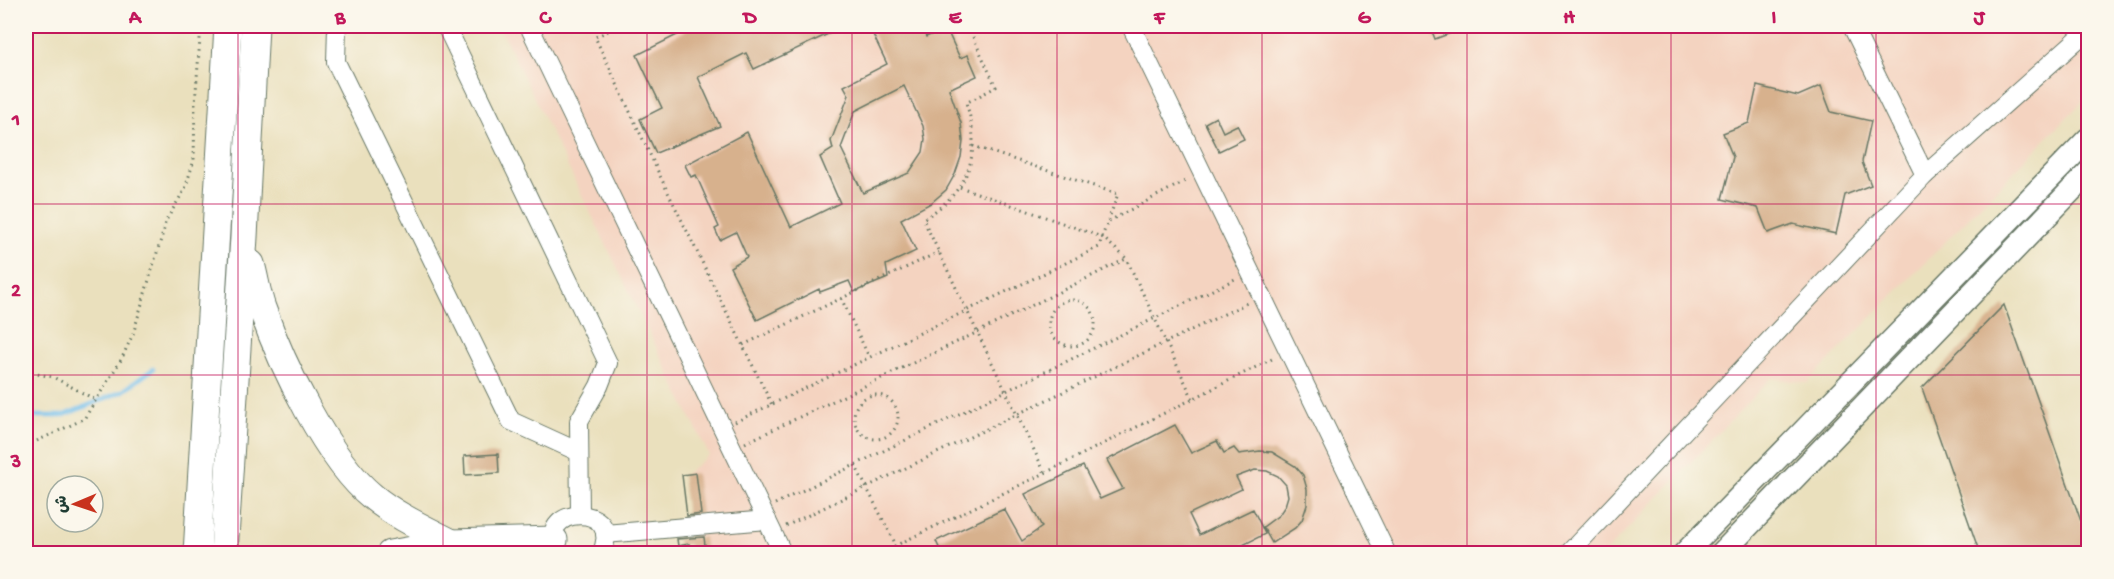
<svg xmlns="http://www.w3.org/2000/svg" width="2114" height="579" viewBox="0 0 2114 579" font-family="'Gochi Hand','Playpen Sans Arabic',sans-serif">
<style>
.built{fill:#f4d3c0}
.lines{fill:none;stroke-linecap:round;stroke-linejoin:round}
.stream{stroke:#72bfec;stroke-width:4.5}
.building{fill:#d7b18d;fill-rule:evenodd}
.minor-casing{stroke:#667664;stroke-width:20}
.major-casing{stroke:#667664;stroke-width:25}
.highway-casing{stroke:#667664;stroke-width:29}
.path{stroke:#667664;stroke-width:3;stroke-dasharray:1.5 4.5;stroke-linecap:butt}
.minor{stroke:#fff;stroke-width:18}
.major{stroke:#fff;stroke-width:22}
.highway{stroke:#fff;stroke-width:27}
.grid{fill:none;stroke:#c2185b;stroke-width:1.5;stroke-opacity:0.55}
.neatline{fill:none;stroke:#c2185b;stroke-width:2}
.grid-label{font-size:20px;text-anchor:middle;font-weight:bold;fill:#c2185b}
</style>
<rect width="100%" height="100%" fill="#fbf7ec"/>
<filter id="ink" filterUnits="userSpaceOnUse"><feTurbulence type="fractalNoise" baseFrequency=".0167" numOctaves="2"/><feDisplacementMap in="SourceGraphic" scale="12" xChannelSelector="R" yChannelSelector="G"/><feConvolveMatrix kernelMatrix="1 2 1 2 8 2 1 2 1" color-interpolation-filters="sRGB"/></filter>
<filter id="wash" filterUnits="userSpaceOnUse"><feTurbulence type="fractalNoise" baseFrequency=".008" numOctaves="4" result="noise"/><feDisplacementMap in="SourceGraphic" scale="24" xChannelSelector="R" yChannelSelector="G"/><feGaussianBlur stdDeviation="1.35" result="paint"/><feColorMatrix in="noise" values="0 0 0 0 0 0 0 0 0 0 0 0 0 0 0 0 0 1.4 0 .05"/><feComposite in="paint" operator="in"/></filter>
<g filter="url(#wash)">
<rect width="100%" height="100%" fill="#eae0bd"/>
<polygon class="built" points="499,26 2088,26 2088,96 1807,383 1771,378 1605,553 693,554 684,475 709,455"/>
<g class="lines">
<polyline class="stream" points="26,416 62,416 123,391 153,369"/>
</g>
<g id="blocks">
<g class="building">
<polygon points="688,26 772,26 774,31 785,26 845,26 754,69 746,53 698,77 720,126 656,153 640,119 662,108 637,55 689,29"/>
<path d="M869 26H921L926 37 946 28 960 58 968 55 977 76 949 89 961 123 963 141 961 157 955 174 946 190 931 203 901 219 916 251 886 265 888 278 854 292 849 281 820 292 819 289 757 320 730 267 747 257 736 232 720 240 715 229 719 227 696 175 691 177 685 165 747 132 791 227 840 203 820 157 833 149 831 141 849 95 844 86 887 64ZM904 86 923 126 925 139 923 152 909 173 863 193 841 148 855 111Z"/>
<polygon points="1430,26 1467,26 1467,27 1435,39"/>
<polygon points="1757,86 1798,96 1821,86 1831,112 1871,121 1862,162 1871,185 1845,195 1836,234 1793,224 1768,233 1758,208 1722,199 1733,157 1723,133 1749,123"/>
<polygon points="1216,117 1223,132 1237,125 1244,139 1219,151 1205,123"/>
<polygon points="2004,305 2088,541 2088,554 1980,554 1922,388"/>
<polygon points="1175,425 1191,453 1217,441 1224,453 1234,448 1239,454 1260,451 1272,452 1295,466 1303,475 1307,489 1307,505 1302,520 1295,528 1272,543 1263,527 1279,515 1285,506 1288,496 1286,485 1278,476 1267,471 1255,470 1236,477 1242,489 1189,514 1199,535 1253,509 1265,534 1225,554 942,554 936,541 1004,509 1022,541 1042,527 1025,494 1083,466 1100,499 1123,489 1107,460"/>
<polygon points="498,454 499,473 465,475 464,456"/>
<polygon points="696,473 701,514 687,516 682,475"/>
<polygon points="704,537 706,554 690,554 689,544 678,546 677,539"/>
</g>
</g>
</g>
<g filter="url(#ink)">
<use href="#blocks" fill-opacity="0" stroke="#667664" stroke-width="1.5"/>
<g class="lines">
<g class="minor-casing">
<g id="minor">
<polyline points="337,26 336,62 511,421 579,452"/>
<polyline points="446,26 608,363 599,386 579,421 580,514"/>
<polyline points="529,26 783,554"/>
<polyline points="1131,26 1387,554"/>
<polyline points="1852,26 1925,175"/>
<polyline points="605,534 767,520"/>
<path d="M558 554C530 505 627 500 601 554"/>
<polyline points="1568,554 1925,175 2088,30"/>
</g>
</g>
<g class="major-casing">
<g id="major">
<polyline points="1684,554 2088,139"/>
<polyline points="1721,554 2088,173"/>
</g>
</g>
<g class="highway-casing">
<g id="highway">
<path d="M251 264C255 278 257 294 262 308 281 363 328 461 373 497 396 516 425 529 452 543"/>
<polyline points="197,554 228,26"/>
<polyline points="224,554 244,237 255,26"/>
<polyline points="390,554 452,543 554,540"/>
</g>
</g>
<g class="path">
<polyline points="619,26 595,37 661,178 772,405"/>
<path d="M968 26 996 87 966 103C983 153 969 192 923 219L1045 473"/>
<polyline points="960,187 1102,237 1118,194 973,146"/>
<polyline points="1109,221 1187,180"/>
<polyline points="841,298 869,357"/>
<circle cx="1072" cy="323" r="23"/>
<polyline points="743,345 939,252"/>
<polyline points="26,372 53,377 96,400"/>
<circle cx="876" cy="417" r="22"/>
<polyline points="735,422 1099,247 1102,237 1126,258 1193,399"/>
<polyline points="745,443 978,332 1126,259"/>
<polyline points="26,446 84,419 121,360 133,334 167,219 185,189 194,160 195,104 201,26"/>
<polyline points="855,465 896,545"/>
<polyline points="775,504 1235,279"/>
<polyline points="786,526 1247,303"/>
<polyline points="878,554 1045,473 1274,358"/>
</g>
<use href="#minor" class="minor"/>
<use href="#major" class="major"/>
<use href="#highway" class="highway"/>
</g>
</g>
<path class="grid" d="M238 26V554M443 26V554M647 26V554M852 26V554M1057 26V554M1262 26V554M1467 26V554M1671 26V554M1876 26V554M26 204H2088M26 375H2088"/>
<rect width="2114" height="579" fill="none" stroke="#fbf7ec" stroke-width="66"/>
<g transform="translate(75 504) rotate(268)"><circle r="28" fill="#fbf7ec" stroke="#a3ada2" stroke-width="1.5"/>
<path d="M0-4.5L10 22L0 15L-10 22Z" fill="#c8321e"/>
<text y="-9" font-size="16" font-weight="bold" text-anchor="middle" fill="#1f3d34">ش</text>
</g>
<rect x="33" y="33" width="2048" height="513" class="neatline"/>
<g class="grid-label">
<text x="135" y="23">A</text>
<text x="340" y="23">B</text>
<text x="545" y="23">C</text>
<text x="750" y="23">D</text>
<text x="955" y="23">E</text>
<text x="1159" y="23">F</text>
<text x="1364" y="23">G</text>
<text x="1569" y="23">H</text>
<text x="1774" y="23">I</text>
<text x="1979" y="23">J</text>
<text x="16" y="125">1</text>
<text x="16" y="296">2</text>
<text x="16" y="467">3</text>
</g>
</svg>
